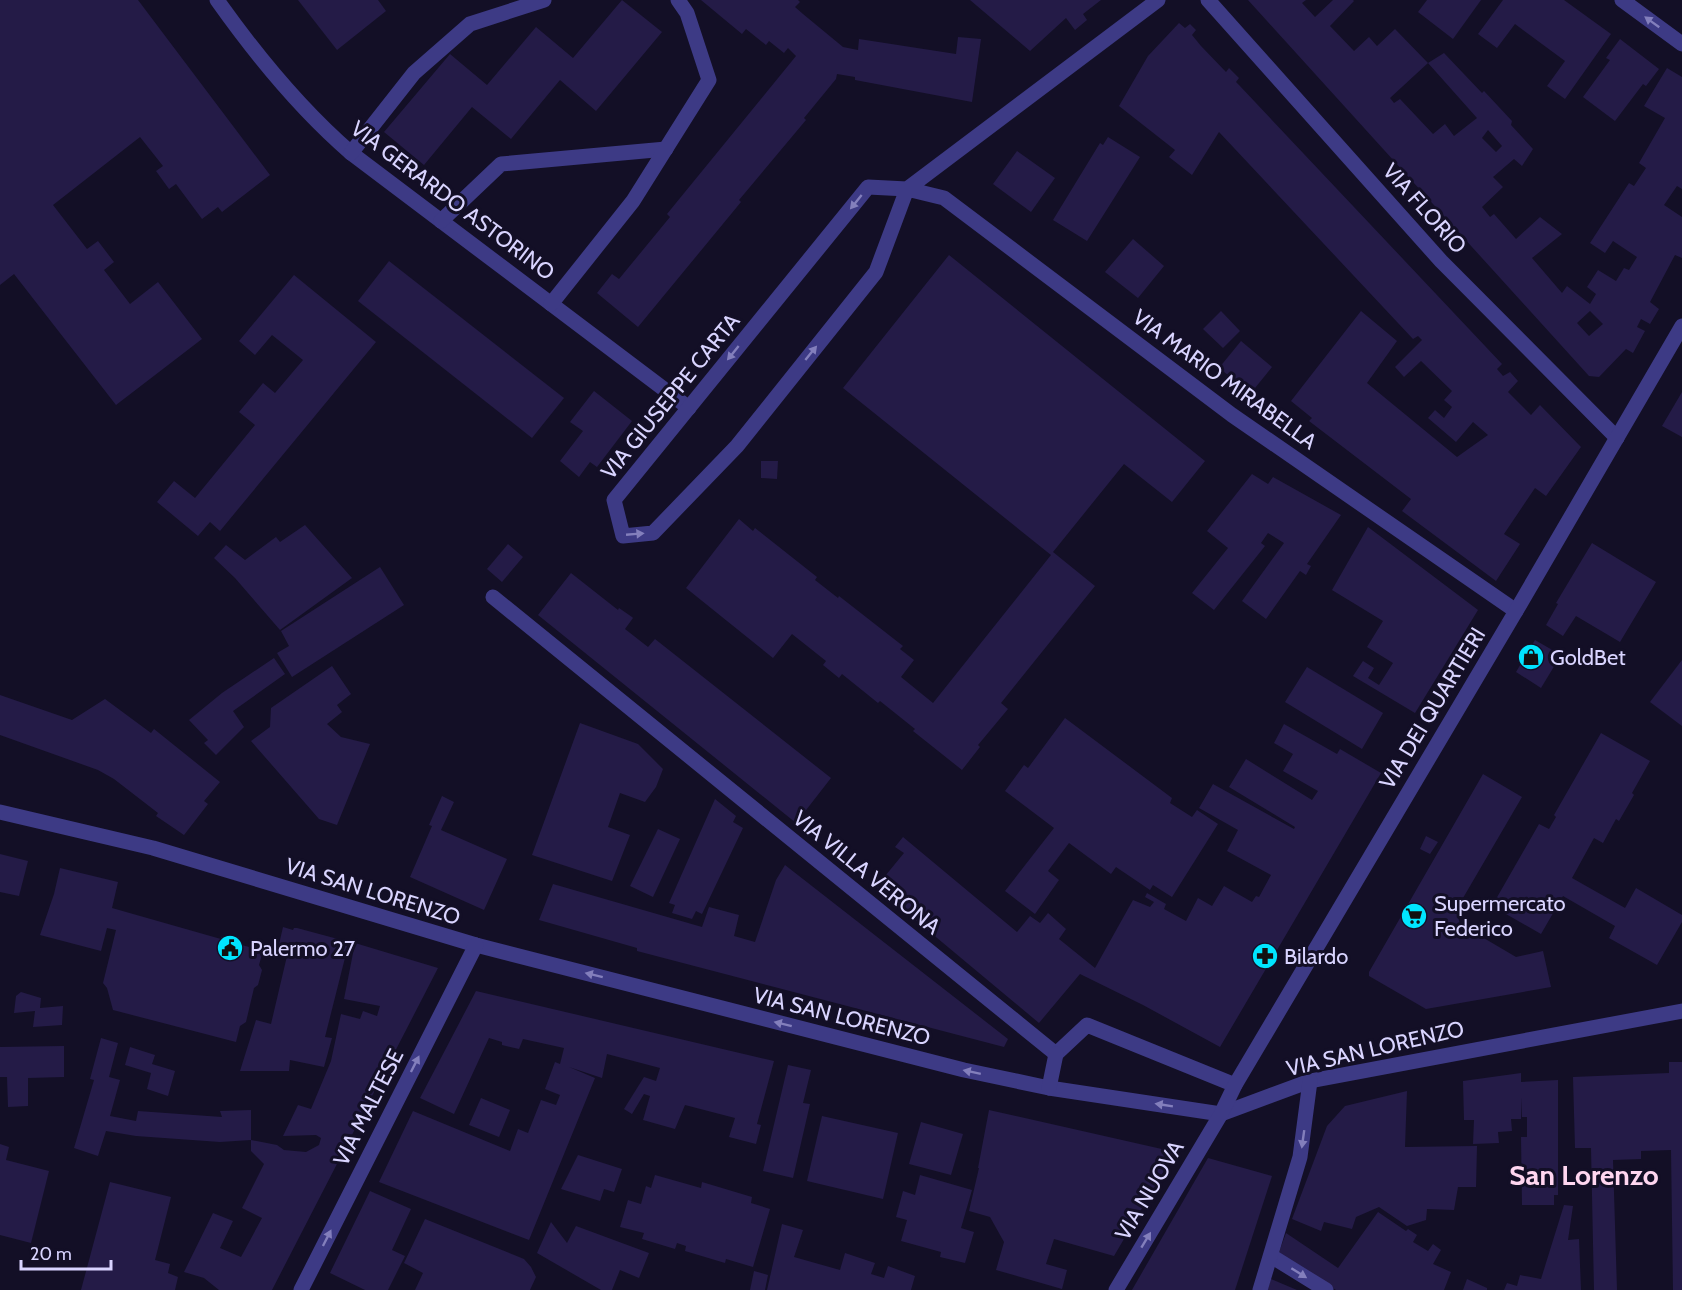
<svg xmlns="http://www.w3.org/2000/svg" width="1682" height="1290" viewBox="0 0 1682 1290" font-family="Cabin,sans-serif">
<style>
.building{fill:#241b47;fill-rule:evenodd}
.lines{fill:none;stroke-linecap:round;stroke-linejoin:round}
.minor{stroke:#3d3a85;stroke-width:15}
.oneway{fill:#837fbc}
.labels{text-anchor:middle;stroke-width:6;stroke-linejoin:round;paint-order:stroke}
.street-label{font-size:22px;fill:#d9d4ff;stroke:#130f26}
.poi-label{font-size:22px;fill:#d9d4ff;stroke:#130f26;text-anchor:start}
.district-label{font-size:28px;font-weight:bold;fill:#ffd6f0;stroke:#130f26}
</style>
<rect width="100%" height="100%" fill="#130f26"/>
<g class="building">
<polygon points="0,0 138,0 270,175 222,212 218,207 202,219 176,184 169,189 156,171 163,166 140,137 53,205 87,249 98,241 114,262 104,270 130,304 158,282 202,339 116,405 14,274 0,285"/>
<polygon points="298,0 378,0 386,11 337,50"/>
<polygon points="622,0 662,32 596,111 560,80 511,139 472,107 424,165 384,132 450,54 487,85 536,27 573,58"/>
<polygon points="701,0 798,0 800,2 795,7 803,14 843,47 858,50 859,39 956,54 958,37 981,39 972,102 855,80 855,77 837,74 836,79 804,118 806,120 739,200 741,202 638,327 597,293 612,274 619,279 670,217 667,214 796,56 788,48 784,53 769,41 766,45 746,29 742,34"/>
<polygon points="970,0 1101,0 1083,14 1087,20 1075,30 1066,18 1030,51"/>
<path d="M1248 0H1306L1302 3 1315 17 1333 0H1353L1354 1 1330 26 1354 51 1369 37 1377 46 1395 29 1428 63 1390 98 1394 103 1400 99 1433 134 1445 124 1454 136 1477 118 1428 63 1444 53 1482 93 1484 91 1512 121 1511 125 1533 149 1522 166 1514 159 1493 177 1503 187 1482 207 1490 217 1494 214 1516 239 1540 217 1562 234 1532 258 1562 293 1567 286 1590 304 1596 294 1587 287 1598 270 1616 281 1624 268 1629 270 1637 257 1613 241 1605 253 1590 243 1629 183 1634 186 1646 168 1639 163 1665 118 1644 106 1667 68 1682 77V189L1677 186 1664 205 1682 217V258L1675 255 1650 302 1659 309 1650 324 1641 319 1637 327 1645 331 1633 353 1626 349 1599 377 1589 376ZM1488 130 1502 146 1496 152 1482 138ZM1590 311 1603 324 1589 336 1577 323Z"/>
<polygon points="1427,0 1481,0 1453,39 1418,12"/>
<polygon points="1503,0 1564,0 1611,34 1565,99 1547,86 1565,61 1515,24 1497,48 1478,34"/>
<polygon points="1179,23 1185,28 1190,24 1196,30 1192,35 1201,46 1226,72 1229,68 1239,78 1236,82 1239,85 1502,364 1497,369 1503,376 1510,372 1518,381 1508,392 1531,415 1540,405 1581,447 1546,496 1535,488 1504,534 1520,544 1496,581 1402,511 1411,499 1309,421 1312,418 1291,401 1361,311 1397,341 1367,383 1457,457 1488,435 1473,422 1456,442 1428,418 1435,410 1444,418 1452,407 1444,400 1452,391 1421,361 1404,377 1395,367 1422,340 1418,336 1413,339 1219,132 1192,175 1169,157 1175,150 1119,106 1148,56"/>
<polygon points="1620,39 1659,69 1646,86 1643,84 1615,121 1583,97 1610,60 1606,58"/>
<polygon points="1108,137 1140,157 1087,241 1053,220 1100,143 1103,145"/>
<polygon points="1017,151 1055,178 1031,212 993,184"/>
<polygon points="1133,239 1164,266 1138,298 1105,272"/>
<polygon points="949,255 1205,461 1172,502 1124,464 1053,552 1095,586 1001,703 1008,709 978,745 980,747 962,770 913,731 915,729 880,701 878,703 842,674 839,678 823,665 826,661 792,634 773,658 686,588 739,519 753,531 755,528 817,577 815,580 838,598 839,596 903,646 900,649 914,660 901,677 933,703 1051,555 843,388"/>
<polygon points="389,261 564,398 532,438 358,301"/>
<polygon points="294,275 376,342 220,531 210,522 198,536 157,502 174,481 195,498 255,425 239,412 263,383 275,393 303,360 272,335 255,355 239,341"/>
<polygon points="1221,311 1240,331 1223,348 1203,329"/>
<polygon points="1241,341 1272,367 1251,393 1219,368"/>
<polygon points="594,391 632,421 597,467 590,462 579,477 560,461 583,431 570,422"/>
<polygon points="1682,392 1682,437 1662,426"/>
<polygon points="761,461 778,461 777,479 761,478"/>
<polygon points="1252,474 1268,484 1273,477 1341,515 1307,564 1311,566 1306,575 1300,571 1266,619 1242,601 1284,543 1268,533 1261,543 1265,546 1214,610 1192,593 1228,548 1207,531"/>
<polygon points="305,525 352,578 280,630 235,578 214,558 226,545 245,560 276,537 280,542"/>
<polygon points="1368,527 1478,610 1415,713 1353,676 1363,661 1374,668 1368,678 1379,685 1393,663 1367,647 1383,621 1332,590"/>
<polygon points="1592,543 1656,582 1620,642 1576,616 1563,636 1546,625 1558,604 1556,603"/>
<polygon points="508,544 523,557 502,582 487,569"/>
<polygon points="380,567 404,605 292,677 277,653 289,646 281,631"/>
<polygon points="571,573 618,610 619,608 632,617 633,618 625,629 648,647 655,639 831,778 796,823 538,615"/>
<polygon points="1535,640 1561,655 1541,688 1516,672"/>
<polygon points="274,658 285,674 233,711 244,727 216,755 204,743 208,740 189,720 222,693"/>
<polygon points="1682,660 1682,726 1650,702"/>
<polygon points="332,666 351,694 337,705 342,712 327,724 341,737 370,744 337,825 319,819 251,741 270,727 271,708"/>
<polygon points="1307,667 1383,713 1362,749 1285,702"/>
<polygon points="0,695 72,720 105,699 151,733 154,729 220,782 204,801 208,804 184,835 156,816 158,813 114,779 98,770 0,735"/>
<polygon points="1065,718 1172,798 1170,803 1192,817 1197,810 1218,824 1172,897 1153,885 1150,890 1116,867 1111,874 1069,843 1048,871 1059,880 1035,914 1005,891 1054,828 1005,791 1024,765 1028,768"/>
<polygon points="580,723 638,744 663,769 656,787 645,802 620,793 608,827 630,835 612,881 532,855"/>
<polygon points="1284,724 1337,754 1340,749 1381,773 1220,1047 1143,1005 1080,974 1039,1023 876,887 904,853 895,847 903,837 1017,932 1030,916 1040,923 1048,913 1066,929 1059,939 1095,968 1133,900 1150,907 1154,902 1145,897 1147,893 1166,904 1164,909 1186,921 1198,898 1212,906 1224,886 1252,902 1256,896 1259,897 1271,875 1227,851 1238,830 1199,808 1213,784 1294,829 1295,827 1229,787 1246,759 1312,800 1318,791 1283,771 1293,754 1274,743"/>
<polygon points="1601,733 1650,761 1632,793 1634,795 1619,821 1616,819 1603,843 1594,838 1572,878 1625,908 1636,888 1682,915 1682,922 1657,965 1609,938 1615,926 1563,896 1541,934 1492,906 1539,824 1549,829 1556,817 1554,815"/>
<polygon points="1483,774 1522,797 1456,910 1460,924 1516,957 1543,951 1551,987 1426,1009 1369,976 1369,972"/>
<polygon points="442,796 454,802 441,830 507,859 484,910 410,877 432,826 429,825"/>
<polygon points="715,799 736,816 733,822 743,828 702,914 696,911 692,919 672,913 675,905 669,903"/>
<polygon points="658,829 680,839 653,897 630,886"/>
<polygon points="1426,836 1438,842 1430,854 1420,849"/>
<polygon points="0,854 28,861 19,896 0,892"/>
<polygon points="785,865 1008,1039 1004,1047 637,951 637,948 539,920 553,884 702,927 709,907 739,915 734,936 755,942 776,880"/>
<polygon points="60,868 118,882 112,908 263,951 259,965 262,970 258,985 254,988 246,1022 240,1026 236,1042 113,1010 107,988 103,983 116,930 107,928 101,951 40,935 54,894"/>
<polygon points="283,927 293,930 294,928 297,928 349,942 325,1037 332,1038 324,1067 290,1060 289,1071 240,1071 256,1020 271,1024 287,956 277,953"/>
<polygon points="355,943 438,968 272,1290 219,1290 204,1278 184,1272 213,1213 233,1221 220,1248 241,1257 262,1218 242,1208 264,1164 251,1151 251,1140 220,1142 136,1136 106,1131 98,1156 74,1148 94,1080 90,1079 101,1038 118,1043 109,1077 120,1080 110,1116 136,1121 138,1111 222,1117 220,1111 251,1110 251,1140 277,1145 284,1150 306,1152 319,1145 321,1138 316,1135 283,1136 298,1105 311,1109 331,1061 341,1014 360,1019 363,1011 377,1016 380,1006 344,999"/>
<polygon points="476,991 774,1061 757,1124 761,1125 756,1144 729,1137 735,1118 685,1105 675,1129 643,1120 650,1096 644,1094 632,1114 624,1109 644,1077 656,1081 660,1068 607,1054 602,1078 569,1067 595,1078 529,1240 379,1182 413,1111 510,1151 518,1129 528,1133 541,1100 556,1105 560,1095 545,1089 555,1062 560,1064 564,1048 523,1039 519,1049 502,1045 502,1042 489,1038 454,1114 420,1098"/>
<polygon points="21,992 41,998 40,1008 63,1006 62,1025 33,1027 35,1011 14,1013 16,996"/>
<polygon points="64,1046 64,1077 28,1078 28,1106 8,1107 7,1077 0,1077 0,1047"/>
<polygon points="130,1047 155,1055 152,1064 175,1071 168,1096 147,1089 151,1073 125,1065"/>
<polygon points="1669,1062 1682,1062 1682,1290 1673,1290 1671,1150 1641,1151 1641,1159 1613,1160 1617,1290 1594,1290 1591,1148 1575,1148 1573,1077 1669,1073"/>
<polygon points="788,1065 811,1070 803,1103 810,1104 793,1178 763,1171"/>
<polygon points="1521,1073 1521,1082 1558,1080 1558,1195 1554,1195 1554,1205 1522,1205 1521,1137 1527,1137 1527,1117 1522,1117 1522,1097 1521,1119 1511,1119 1512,1131 1498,1132 1499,1143 1473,1144 1474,1120 1464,1120 1463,1081"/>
<polygon points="1407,1091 1405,1147 1477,1146 1476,1187 1458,1187 1454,1210 1427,1209 1426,1220 1407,1226 1379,1207 1356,1217 1352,1229 1324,1222 1321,1231 1292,1219 1327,1126 1345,1106"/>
<polygon points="481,1098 510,1110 499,1137 469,1125"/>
<polygon points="989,1110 1175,1152 1114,1256 1054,1239 1046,1264 1067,1270 1062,1289 996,1270 1004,1242 990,1217 969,1211 979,1168 978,1168"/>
<polygon points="822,1116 898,1133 883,1199 807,1181"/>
<polygon points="921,1122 963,1134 951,1175 909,1164"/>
<polygon points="0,1144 9,1147 6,1160 49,1171 31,1243 0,1235"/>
<polygon points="578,1155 622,1169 614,1192 604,1189 600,1201 561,1189"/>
<polygon points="1208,1158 1272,1176 1235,1290 1132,1290"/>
<polygon points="655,1175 701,1188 702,1182 752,1197 751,1203 770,1209 753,1267 726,1259 725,1263 685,1251 686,1246 677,1243 675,1249 642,1239 644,1233 620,1227 628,1200 641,1204 646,1186 651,1188"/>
<polygon points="920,1175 972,1190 961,1228 974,1232 965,1263 940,1257 941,1252 901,1241 907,1220 896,1217 903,1191 915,1195"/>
<polygon points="110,1182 171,1197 155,1260 170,1264 168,1273 178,1277 175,1290 81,1290"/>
<polygon points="370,1191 411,1209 392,1250 405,1256 388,1290 365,1290 330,1273"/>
<polygon points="1564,1205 1573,1206 1568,1240 1579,1239 1581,1290 1504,1290 1507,1283 1517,1286 1520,1275 1541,1279"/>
<polygon points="1378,1212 1406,1231 1408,1229 1417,1235 1413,1242 1428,1251 1433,1244 1441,1250 1433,1264 1451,1272 1444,1290 1336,1290 1278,1255 1286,1233 1338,1268"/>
<polygon points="425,1219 524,1259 531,1267 536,1277 530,1290 415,1290 423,1273 404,1263"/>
<polygon points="551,1222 567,1243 576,1226 649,1253 639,1278 620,1270 612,1290 601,1290 537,1253"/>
<polygon points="782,1224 803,1230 794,1257 840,1270 845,1253 875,1263 871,1274 884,1278 888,1266 915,1276 911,1290 767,1290"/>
<polygon points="754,1271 768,1275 765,1290 750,1290"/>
<polygon points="1271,1279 1297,1290 1267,1290"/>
<polygon points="1467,1279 1487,1288 1487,1290 1463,1290"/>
</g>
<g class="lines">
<g class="minor">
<path d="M217 0C256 55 300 109 351 153L689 408"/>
<polyline points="1158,0 907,189 876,272 737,446 653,533 623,536 614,500 868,187 907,189 944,198 1232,415 1516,611"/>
<polyline points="1208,0 1441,261 1617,438"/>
<polyline points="1622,0 1682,44"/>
<polyline points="351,153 414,73 470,24 544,0"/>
<polyline points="441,221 501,164 666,149"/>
<polyline points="551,304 633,201 709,80 687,13 678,0"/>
<polyline points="493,597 1056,1054 1087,1025 1235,1085"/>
<polyline points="0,812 153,848 476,945 964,1070 1049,1088 1221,1114 1310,1081 1682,1011"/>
<polyline points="1049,1088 1056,1054"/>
<polyline points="1271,1256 1326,1290"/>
<polyline points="301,1290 476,945"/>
<polyline points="1116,1290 1221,1114 1235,1085 1516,611 1682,326"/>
<polyline points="1260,1290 1300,1157 1310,1081"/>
</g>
</g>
<defs><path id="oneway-solid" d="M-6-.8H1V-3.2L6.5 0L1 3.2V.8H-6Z" transform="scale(1.5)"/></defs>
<g class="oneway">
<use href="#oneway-solid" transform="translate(1652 22) rotate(-144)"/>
<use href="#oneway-solid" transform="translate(856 202) rotate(129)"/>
<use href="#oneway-solid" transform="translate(733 353) rotate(129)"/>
<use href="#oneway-solid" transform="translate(811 353) rotate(-51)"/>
<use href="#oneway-solid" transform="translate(635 534) rotate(-5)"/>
<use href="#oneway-solid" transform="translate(594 975) rotate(-166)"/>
<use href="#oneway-solid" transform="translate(783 1024) rotate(-166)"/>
<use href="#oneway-solid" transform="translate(415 1064) rotate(-63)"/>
<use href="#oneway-solid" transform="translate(972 1072) rotate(-168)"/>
<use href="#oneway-solid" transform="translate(1164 1105) rotate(-171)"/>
<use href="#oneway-solid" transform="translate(1303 1139) rotate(98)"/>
<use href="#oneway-solid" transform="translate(327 1238) rotate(-63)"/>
<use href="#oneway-solid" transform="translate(1146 1240) rotate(-59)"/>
<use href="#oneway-solid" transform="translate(1299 1273) rotate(32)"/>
</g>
<defs>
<g id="shop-disc" transform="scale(1.35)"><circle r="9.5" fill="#00e5ff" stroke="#130f26"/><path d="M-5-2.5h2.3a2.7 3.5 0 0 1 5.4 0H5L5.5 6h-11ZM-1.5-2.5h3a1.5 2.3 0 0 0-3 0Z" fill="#111"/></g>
<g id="supermarket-disc" transform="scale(1.35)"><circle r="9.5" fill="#00e5ff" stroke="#130f26"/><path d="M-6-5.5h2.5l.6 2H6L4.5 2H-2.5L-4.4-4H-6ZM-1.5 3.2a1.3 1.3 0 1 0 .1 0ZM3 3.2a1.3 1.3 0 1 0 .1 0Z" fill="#111"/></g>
<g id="civic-disc" transform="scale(1.35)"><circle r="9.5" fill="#00e5ff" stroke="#130f26"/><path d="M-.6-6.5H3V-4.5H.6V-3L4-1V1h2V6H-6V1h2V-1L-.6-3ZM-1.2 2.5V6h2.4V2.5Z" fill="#111"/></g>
<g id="pharmacy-disc" transform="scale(1.35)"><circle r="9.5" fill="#00e5ff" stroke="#130f26"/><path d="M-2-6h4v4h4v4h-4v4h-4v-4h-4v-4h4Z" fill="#111"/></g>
</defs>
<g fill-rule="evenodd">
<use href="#shop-disc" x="1531" y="657"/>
<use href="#supermarket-disc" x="1414" y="916"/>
<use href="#civic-disc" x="230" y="948"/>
<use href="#pharmacy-disc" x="1265" y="956"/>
</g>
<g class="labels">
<g class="street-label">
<text transform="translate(453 200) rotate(37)" y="8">VIA GERARDO ASTORINO</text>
<text transform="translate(1425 208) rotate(48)" y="8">VIA FLORIO</text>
<text transform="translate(1225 379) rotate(36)" y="8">VIA MARIO MIRABELLA</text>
<text transform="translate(670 396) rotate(-51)" y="8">VIA GIUSEPPE CARTA</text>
<text transform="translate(1432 708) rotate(-59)" y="8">VIA DEI QUARTIERI</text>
<text transform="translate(867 872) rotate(39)" y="8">VIA VILLA VERONA</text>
<text transform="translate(373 891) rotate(17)" y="8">VIA SAN LORENZO</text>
<text transform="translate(842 1016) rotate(14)" y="8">VIA SAN LORENZO</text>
<text transform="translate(1375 1048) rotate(-13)" y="8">VIA SAN LORENZO</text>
<text transform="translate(368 1107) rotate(-63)" y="8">VIA MALTESE</text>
<text transform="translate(1149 1190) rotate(-59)" y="8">VIA NUOVA</text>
</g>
<g class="poi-label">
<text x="1550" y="665">GoldBet</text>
<text x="1434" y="911">Supermercato<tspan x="1434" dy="25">Federico</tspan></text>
<text x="250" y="956">Palermo 27</text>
<text x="1284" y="964">Bilardo</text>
</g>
<g class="district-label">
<text x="1584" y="1185">San Lorenzo</text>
</g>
</g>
<path d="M21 1260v9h90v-9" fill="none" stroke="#d9d4ff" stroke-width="3"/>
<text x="30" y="1260" font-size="18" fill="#d9d4ff" stroke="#130f26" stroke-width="4.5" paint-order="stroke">20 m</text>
</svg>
